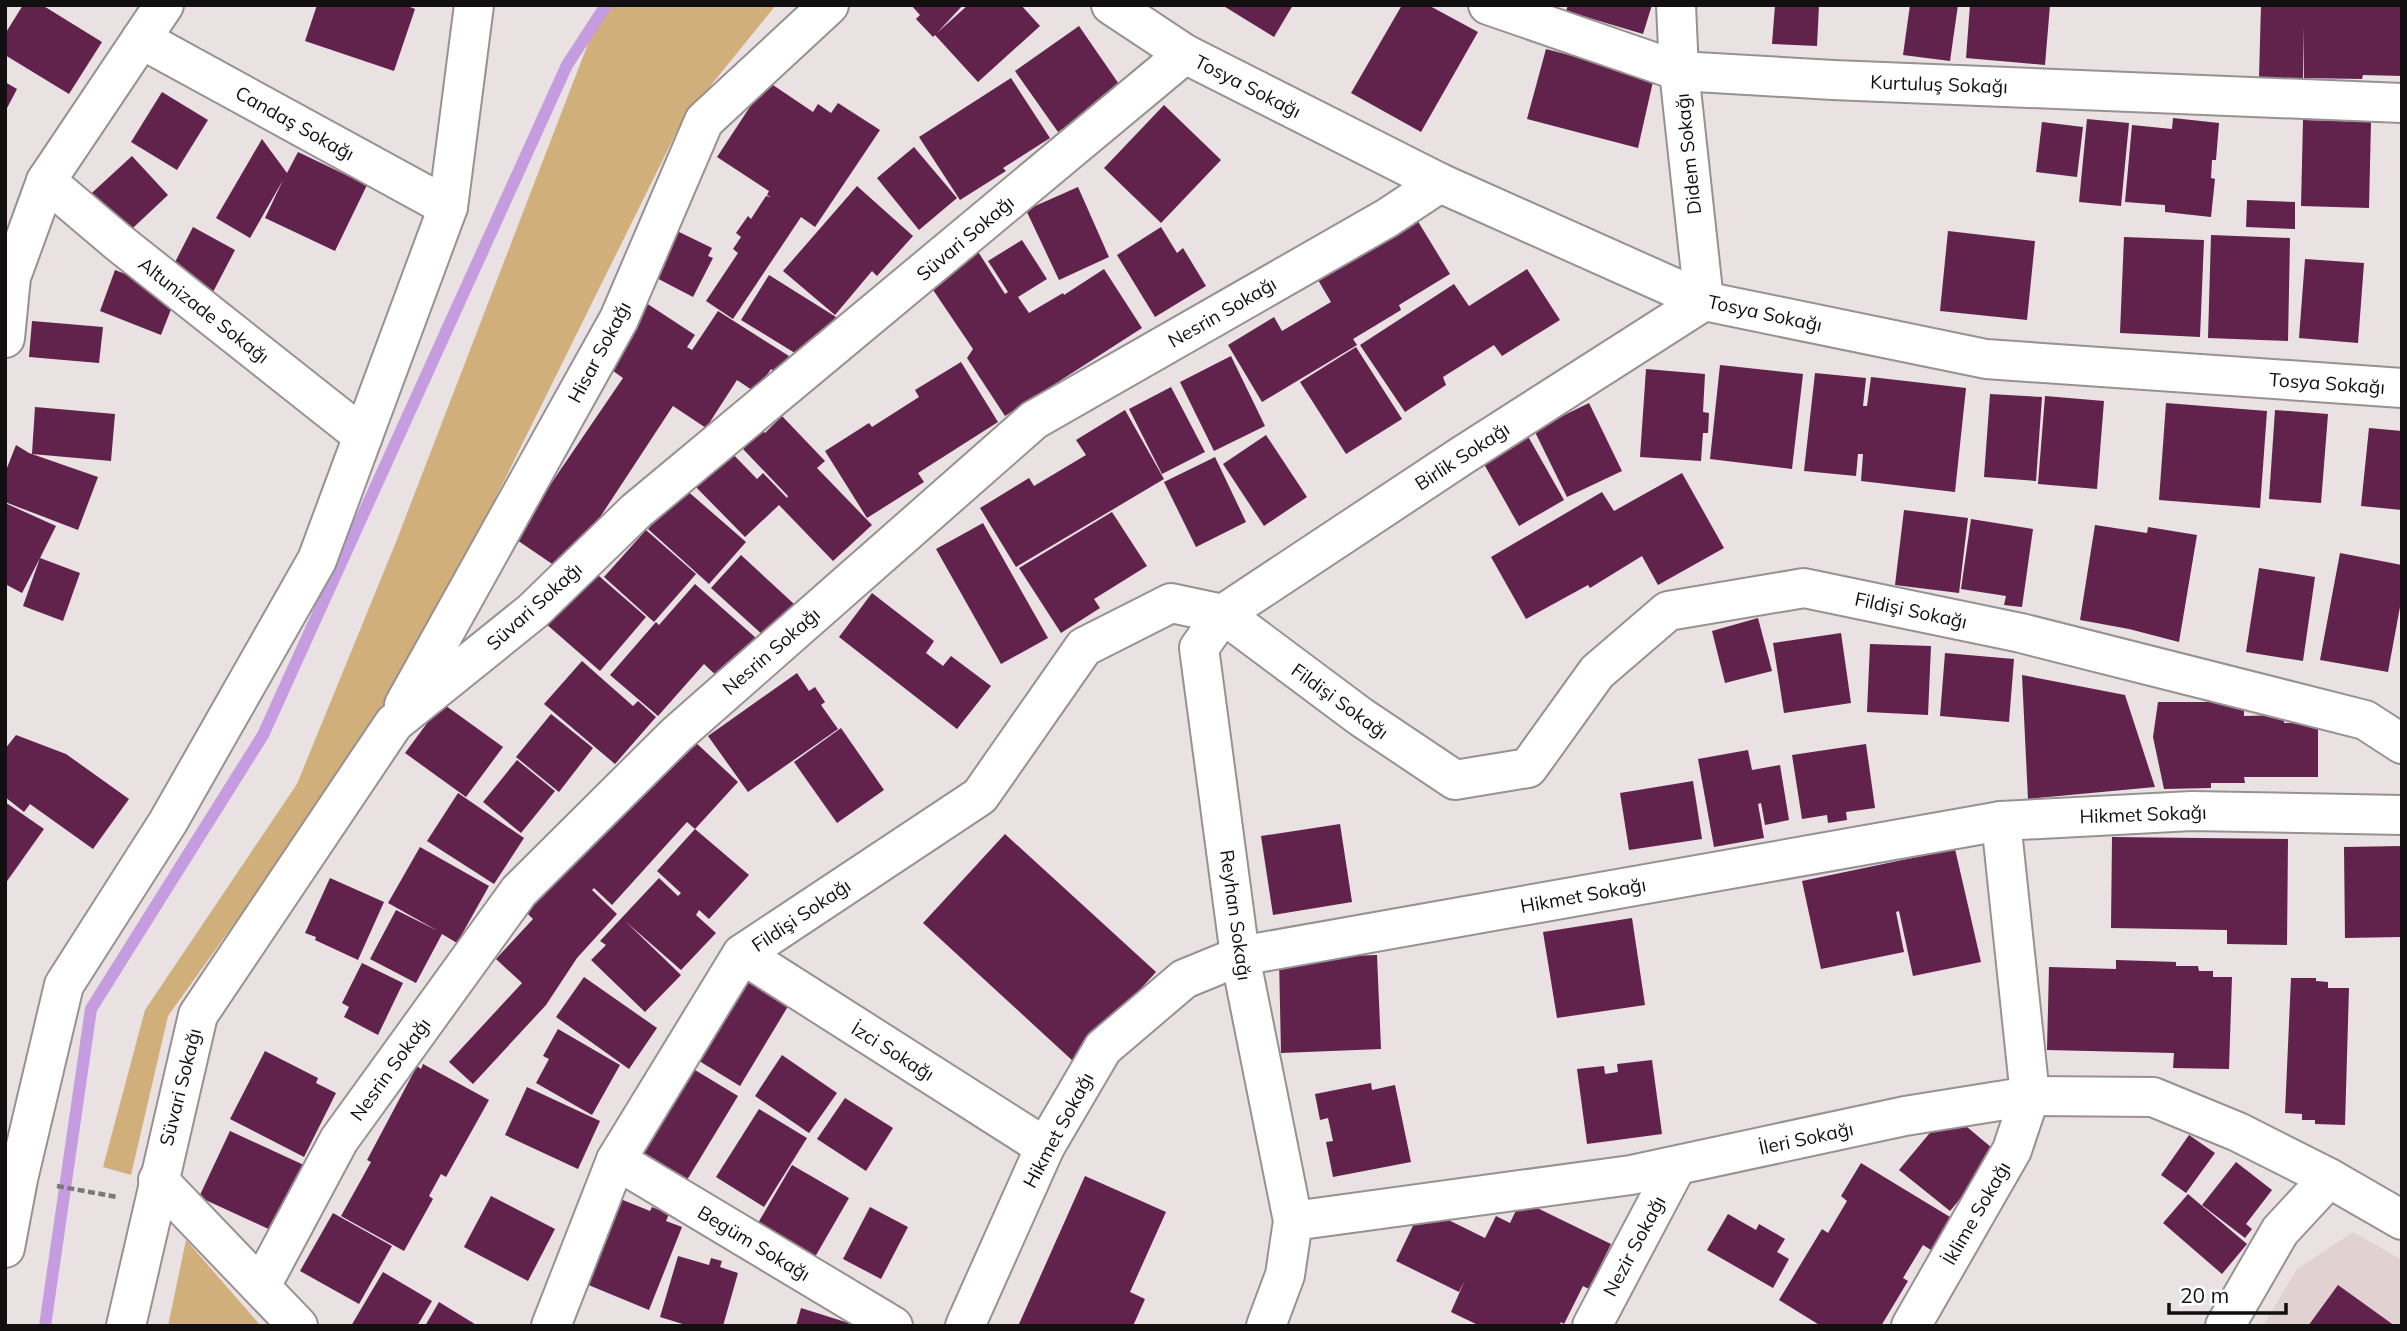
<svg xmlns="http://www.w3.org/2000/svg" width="2407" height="1331" viewBox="0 0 2407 1331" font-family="Mulish,sans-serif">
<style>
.built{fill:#e1d1d1}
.green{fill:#d1af7b}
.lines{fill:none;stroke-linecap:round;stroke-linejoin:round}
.stream{stroke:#c59cdf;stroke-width:12}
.building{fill:#61224b}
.minor-casing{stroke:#989191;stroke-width:42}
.tertiary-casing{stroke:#989191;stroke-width:42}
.path{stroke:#7d7878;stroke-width:4.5;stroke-dasharray:7 3.5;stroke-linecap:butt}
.minor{stroke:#fff;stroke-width:38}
.tertiary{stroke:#fff;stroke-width:38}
.labels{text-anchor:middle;stroke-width:7;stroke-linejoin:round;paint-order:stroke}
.street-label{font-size:19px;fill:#110f0f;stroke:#fff}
</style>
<rect width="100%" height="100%" fill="#e9e1e2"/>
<polygon class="built" points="2353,1232 2402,1260 2402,1326 2263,1326 2297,1269"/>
<g class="green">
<polygon points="612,5 776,5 682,121 399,693 168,1016 131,1175 103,1167 145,1010 297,784 396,542 591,36"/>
<polygon points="186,1240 261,1326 168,1326"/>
</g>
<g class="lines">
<polyline class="stream" points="45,1326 91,1009 263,735 567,65 606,5"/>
</g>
<g class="building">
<polygon points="23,5 42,5 102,42 69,94 5,55 5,34"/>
<polygon points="317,5 405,5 415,9 394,71 305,41"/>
<polygon points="911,5 963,5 937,33 968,5 1021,5 1040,26 978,82 935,35 933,37 916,19 920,15"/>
<polygon points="1222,5 1293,5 1274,37"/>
<polygon points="1402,5 1428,5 1478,32 1421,132 1351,93"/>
<polygon points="1568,5 1652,5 1643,34 1566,11"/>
<polygon points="1775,5 1819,5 1817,46 1772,44"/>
<polygon points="1910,5 1958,5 1950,61 1903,55"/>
<polygon points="1970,5 2050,5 2045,65 1966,58"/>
<polygon points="2261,5 2402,5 2402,76 2363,75 2362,79 2304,78 2304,26 2303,79 2259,78"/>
<polygon points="1079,26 1121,87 1075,129 1071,123 1058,132 1015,71"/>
<polygon points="1546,49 1654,77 1638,148 1527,119"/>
<polygon points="1011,78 1050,138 1003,168 1006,171 960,200 919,137"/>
<polygon points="767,81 813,112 818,104 831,113 838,103 880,130 815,227 801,217 733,319 706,301 738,253 733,249 741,237 736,233 748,216 751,219 766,196 771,197 767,195 769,191 717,157"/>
<polygon points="5,82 17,89 5,112"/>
<polygon points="162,92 208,120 177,170 131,142"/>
<polygon points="1164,105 1221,160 1161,223 1104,168"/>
<polygon points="2173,118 2219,123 2216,160 2212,160 2211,178 2215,179 2211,217 2165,212 2165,205 2125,202 2132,125 2172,129"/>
<polygon points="2087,119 2129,123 2121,206 2079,202"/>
<polygon points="2303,120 2371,122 2369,208 2301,206"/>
<polygon points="2042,122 2083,127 2077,177 2036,172"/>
<polygon points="262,139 287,173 298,152 367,185 335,251 265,218 283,180 250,238 216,218"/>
<polygon points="914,147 957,198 919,230 877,178"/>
<polygon points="132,156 168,195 118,242 82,202"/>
<polygon points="857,186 913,236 877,276 872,271 835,315 783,271"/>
<polygon points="1078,187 1109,257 1059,280 1026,210"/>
<polygon points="2247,200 2295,202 2295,229 2246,227"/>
<polygon points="1411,210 1450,274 1399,305 1401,310 1353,339 1357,345 1262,402 1228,345 1274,317 1282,331 1331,302 1318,280 1366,251"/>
<polygon points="193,227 235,250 213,292 171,270"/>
<polygon points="1161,227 1177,253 1183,248 1206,286 1155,317 1117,255"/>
<polygon points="673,229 712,248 708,256 713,258 693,297 649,274"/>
<polygon points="1948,231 2035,241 2027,320 1940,311"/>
<polygon points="2211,235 2290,238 2288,341 2208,338"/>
<polygon points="2124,237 2204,240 2200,337 2120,333"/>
<polygon points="1022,240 1047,279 1018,297 1029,313 1063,293 1064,295 1104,269 1142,328 1005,416 967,358 973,349 927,281 977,250 1005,294 1008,292 988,261"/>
<polygon points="2305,259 2364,263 2358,343 2299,338"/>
<polygon points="1527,269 1560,320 1502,356 1494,345 1443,377 1446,385 1405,412 1360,345 1454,284 1469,306"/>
<polygon points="115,270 177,294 161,335 100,311"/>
<polygon points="769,275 836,317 821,342 803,358 741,320"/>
<polygon points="643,301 695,335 687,347 692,350 718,311 789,356 777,374 771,369 755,392 737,380 706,428 673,406 564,572 514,538 623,378 602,363"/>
<polygon points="32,321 103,327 99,363 29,357"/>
<polygon points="1356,347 1402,419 1346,454 1300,382"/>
<polygon points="1231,356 1265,426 1214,451 1180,382"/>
<polygon points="961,362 998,422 918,473 924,482 867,518 825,451 869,423 872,427 919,397 915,390"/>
<polygon points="1720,365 1803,374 1792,469 1710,459"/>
<polygon points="1646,369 1705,374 1703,412 1709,413 1708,433 1703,433 1701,461 1640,457"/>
<polygon points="1815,373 1866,378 1863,406 1867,406 1871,377 1966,388 1955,492 1861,481 1863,454 1858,454 1856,476 1804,471"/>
<polygon points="1171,387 1205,452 1162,474 1129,409"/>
<polygon points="1990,394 2042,397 2036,481 1984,477"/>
<polygon points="2045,396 2104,401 2097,489 2038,484"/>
<polygon points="1589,403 1622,471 1567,497 1534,430"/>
<polygon points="2166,403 2267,411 2260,508 2159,500"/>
<polygon points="35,407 115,414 111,461 32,454"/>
<polygon points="1125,410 1164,479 1016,567 980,508 1029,478 1034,486 1086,455 1076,440"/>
<polygon points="2275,410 2328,414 2321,503 2269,499"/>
<polygon points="782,416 825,461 817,468 872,525 833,561 779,505 745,537 692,483 728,449 757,479 763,473 787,498 788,496 743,449 762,430 765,433"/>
<polygon points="2369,428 2402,431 2402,510 2361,506"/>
<polygon points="1525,431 1564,500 1519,526 1480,457"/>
<polygon points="1266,435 1307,497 1264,526 1223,464"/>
<polygon points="16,445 29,453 98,477 78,530 5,502 5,473"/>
<polygon points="1215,457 1246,522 1196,547 1164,482"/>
<polygon points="1682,473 1724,548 1658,585 1642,556 1590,588 1588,585 1526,619 1491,557 1602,492 1614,511"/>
<polygon points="684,488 746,542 709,584 648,529"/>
<polygon points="5,503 56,526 40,558 80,573 63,621 23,606 40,558 22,593 5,584"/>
<polygon points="1904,510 1968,518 1959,593 1895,585"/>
<polygon points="1112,512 1147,566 1094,599 1100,608 1061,633 1019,568"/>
<polygon points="1971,519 2033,529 2022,607 2004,605 2006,596 1961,589"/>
<polygon points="983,523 1048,638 1001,664 936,549"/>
<polygon points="2095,525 2147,533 2148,527 2197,535 2179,642 2129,629 2080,620"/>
<polygon points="646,530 696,574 654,622 604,577"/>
<polygon points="2340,553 2402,565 2402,596 2388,672 2320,660"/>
<polygon points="741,555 794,604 764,636 711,588"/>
<polygon points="2259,568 2315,577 2303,661 2246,652"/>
<polygon points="591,569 646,617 600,671 545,623"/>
<polygon points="695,584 756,638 720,679 704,664 658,716 610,675 656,622 659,625"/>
<polygon points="872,593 934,641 926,653 943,666 951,656 991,686 957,729 839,637"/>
<polygon points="1758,618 1772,671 1725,683 1712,631"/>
<polygon points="1841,633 1851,703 1784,713 1773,643"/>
<polygon points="1870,644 1931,646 1928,715 1867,712"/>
<polygon points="1945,653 2014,659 2009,722 1940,716"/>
<polygon points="582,661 633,706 638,701 656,717 615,764 544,704"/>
<polygon points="797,673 809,691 815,687 825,702 821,705 838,729 748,792 708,736"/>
<polygon points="2022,675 2125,695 2155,787 2028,799"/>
<polygon points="2158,702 2244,702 2244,716 2284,715 2284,723 2318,723 2318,777 2244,777 2245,783 2211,783 2211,788 2164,789 2153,737"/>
<polygon points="442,703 503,747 466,797 405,753"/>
<polygon points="551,714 593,748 559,792 516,757"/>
<polygon points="841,728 884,790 837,823 794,762"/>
<polygon points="16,735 66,754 129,799 93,849 30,804 24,812 5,797 5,749"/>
<polygon points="693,740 738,782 695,829 687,822 612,905 594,888 592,890 617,914 577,958 546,1005 473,1084 449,1062 522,983 496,959 533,919 523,909 634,784 645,794"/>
<polygon points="1866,744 1875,808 1846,812 1847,820 1828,823 1827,815 1802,819 1792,755"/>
<polygon points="1748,750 1752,770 1780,765 1789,820 1765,825 1761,803 1758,804 1764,838 1714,847 1698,759"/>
<polygon points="517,760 555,791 521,833 483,802"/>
<polygon points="1693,781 1702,839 1629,850 1620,793"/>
<polygon points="458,793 524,838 494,884 427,841"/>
<polygon points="5,802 44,829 5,884"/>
<polygon points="1340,824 1352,902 1273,915 1261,836"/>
<polygon points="695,829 749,875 709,919 699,910 696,915 716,933 681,970 625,921 681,975 645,1012 591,960 606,945 600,941 659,878 678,896 681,893 657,871"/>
<polygon points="1005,834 1156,972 1074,1062 923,923"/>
<polygon points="2112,837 2288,839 2287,945 2227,944 2227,930 2111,928"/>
<polygon points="2402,846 2402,937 2345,938 2344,847"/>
<polygon points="420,847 489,886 457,943 442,934 416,983 370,959 396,910 438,931 388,903"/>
<polygon points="1955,849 1981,962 1913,976 1899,911 1896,912 1904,952 1821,969 1802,881"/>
<polygon points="330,878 384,902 358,960 315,940 316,937 305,933"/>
<polygon points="1632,918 1645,1005 1557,1018 1543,932"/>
<polygon points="1377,955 1381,1049 1281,1053 1279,958"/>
<polygon points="2116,960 2176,962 2176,966 2198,966 2199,971 2213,971 2213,977 2232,977 2229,1069 2173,1068 2174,1053 2047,1050 2049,967 2116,969"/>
<polygon points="362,963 403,983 378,1035 344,1017 349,1007 342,1003"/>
<polygon points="743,969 793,998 740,1086 691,1056"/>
<polygon points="584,977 657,1028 629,1069 556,1017"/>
<polygon points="2291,978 2316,978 2316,981 2328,982 2328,988 2349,988 2345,1125 2315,1124 2315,1120 2302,1120 2302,1114 2285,1113"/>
<polygon points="558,1029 620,1065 592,1115 536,1083 549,1059 543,1056"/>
<polygon points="265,1051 318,1078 316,1083 336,1093 304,1157 230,1119"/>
<polygon points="782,1055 837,1093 809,1133 755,1096"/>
<polygon points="1652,1060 1662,1134 1587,1144 1577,1069 1604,1066 1605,1074 1618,1072 1617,1064"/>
<polygon points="423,1064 489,1100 446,1177 441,1174 429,1196 433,1199 404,1251 341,1216 371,1162 367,1160 417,1066 421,1069"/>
<polygon points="685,1064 738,1096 687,1180 634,1148"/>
<polygon points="1371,1083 1372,1090 1395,1085 1411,1162 1333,1177 1326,1142 1333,1141 1328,1118 1320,1120 1315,1094"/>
<polygon points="527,1087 600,1121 578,1169 505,1135"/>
<polygon points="845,1098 893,1128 866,1171 817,1139"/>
<polygon points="759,1109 807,1138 764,1207 716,1177"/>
<polygon points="1948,1111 1998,1153 1950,1211 1899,1170"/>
<polygon points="230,1131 306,1166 275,1232 199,1197"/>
<polygon points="2189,1135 2215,1153 2186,1193 2161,1175"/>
<polygon points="2236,1162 2272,1190 2246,1224 2252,1229 2245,1238 2202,1205"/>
<polygon points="1861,1163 1950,1217 1931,1250 1923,1245 1903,1278 1908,1281 1881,1326 1821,1326 1779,1300 1822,1229 1828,1233 1847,1201 1841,1196"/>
<polygon points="792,1165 849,1198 815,1257 758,1223"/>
<polygon points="1085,1176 1166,1212 1130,1292 1145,1299 1133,1326 1022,1326 1019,1324"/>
<polygon points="608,1194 650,1211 652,1207 669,1214 666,1221 682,1227 649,1310 574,1279"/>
<polygon points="2188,1194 2247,1244 2222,1274 2163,1223"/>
<polygon points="491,1196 555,1229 528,1281 464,1247"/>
<polygon points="1521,1200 1611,1244 1589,1289 1583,1286 1564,1324 1561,1322 1559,1326 1480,1326 1451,1312 1465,1280 1459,1292 1396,1261 1422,1207 1485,1238 1496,1216 1510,1223"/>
<polygon points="870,1207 908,1227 881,1279 843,1259"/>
<polygon points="333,1213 392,1246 359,1304 300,1271"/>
<polygon points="1728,1214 1756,1230 1759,1224 1785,1239 1777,1252 1789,1259 1773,1288 1707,1250"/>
<polygon points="678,1256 709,1265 711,1258 722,1261 720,1267 738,1273 723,1326 689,1326 660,1317"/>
<polygon points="383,1272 432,1301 417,1326 351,1326"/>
<polygon points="2338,1285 2395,1326 2308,1326"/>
<polygon points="439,1302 478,1326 425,1326"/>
<polygon points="801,1308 855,1325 855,1326 796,1326"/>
</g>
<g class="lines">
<g class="minor-casing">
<g id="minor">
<polyline points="1111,5 1185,54 1440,183 1704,301 1986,359 2402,388"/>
<polyline points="1488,5 1679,71 1833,80 2402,103"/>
<polyline points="141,39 448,207"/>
<polyline points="46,181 118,242 363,436"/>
<polyline points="5,338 11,277 46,181 164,5"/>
<polyline points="404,705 619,319 704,121 829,5"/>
<polyline points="742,954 1045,1147"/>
<polyline points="616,1160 893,1326"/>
<polyline points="158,1180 298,1326"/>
<polyline points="1293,1221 1631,1175 1905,1116 2030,1096 2153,1097 2238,1132 2329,1178 2402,1220"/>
<polyline points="261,1286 339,1140 519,891 676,735 1034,420 1387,218 1440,183"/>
<polyline points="126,1326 198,1015 394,723 533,611 636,511 1185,54"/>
<polyline points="551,1326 616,1160 742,954 980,796 1084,647 1171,603 1223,614 1361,717 1455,780 1528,768 1597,672 1668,611 1804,588 2021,633 2365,720 2402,744"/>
<polyline points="965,1326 1045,1147 1103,1048 1184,979 1240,956 2001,821 2192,811 2402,815"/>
<polyline points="1266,1326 1285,1275 1293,1221 1240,956 1199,648 1223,614 1463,455 1704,301 1679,71 1676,5"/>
<polyline points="1592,1326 1676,1167"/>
<polyline points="1911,1326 2012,1150 2030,1096 2001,821"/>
<polyline points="2225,1326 2280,1231 2329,1178"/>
</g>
</g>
<g class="tertiary-casing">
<polyline id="tertiary" points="5,1248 18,1179 64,985 168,822 317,560 448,207 474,5"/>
</g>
<polyline class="path" points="57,1186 117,1197"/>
<use href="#minor" class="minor"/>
<use href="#tertiary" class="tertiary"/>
</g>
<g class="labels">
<g class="street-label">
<text transform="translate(1939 84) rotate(2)" y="7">Kurtuluş Sokağı</text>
<text transform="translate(1248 86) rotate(27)" y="7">Tosya Sokağı</text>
<text transform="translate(295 123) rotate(29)" y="7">Candaş Sokağı</text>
<text transform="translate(1688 154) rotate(-96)" y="7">Didem Sokağı</text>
<text transform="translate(965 238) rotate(-40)" y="7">Süvari Sokağı</text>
<text transform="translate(204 310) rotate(38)" y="7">Altunizade Sokağı</text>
<text transform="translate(1222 312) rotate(-30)" y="7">Nesrin Sokağı</text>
<text transform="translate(1765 313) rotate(12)" y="7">Tosya Sokağı</text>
<text transform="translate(599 352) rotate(-62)" y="7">Hisar Sokağı</text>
<text transform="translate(2327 383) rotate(4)" y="7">Tosya Sokağı</text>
<text transform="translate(1462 456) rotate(-33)" y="7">Birlik Sokağı</text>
<text transform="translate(534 606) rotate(-42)" y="7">Süvari Sokağı</text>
<text transform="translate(1911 610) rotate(12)" y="7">Fildişi Sokağı</text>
<text transform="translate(771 651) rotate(-41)" y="7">Nesrin Sokağı</text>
<text transform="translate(1340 701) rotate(36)" y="7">Fildişi Sokağı</text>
<text transform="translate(2143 814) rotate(-2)" y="7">Hikmet Sokağı</text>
<text transform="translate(1583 895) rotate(-10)" y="7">Hikmet Sokağı</text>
<text transform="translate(801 915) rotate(-34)" y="7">Fildişi Sokağı</text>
<text transform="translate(1236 915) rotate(82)" y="7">Reyhan Sokağı</text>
<text transform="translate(893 1051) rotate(32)" y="7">İzci Sokağı</text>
<text transform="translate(390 1069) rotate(-54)" y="7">Nesrin Sokağı</text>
<text transform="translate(180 1087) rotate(-76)" y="7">Süvari Sokağı</text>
<text transform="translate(1058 1130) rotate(-62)" y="7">Hikmet Sokağı</text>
<text transform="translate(1806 1138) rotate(-12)" y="7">İleri Sokağı</text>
<text transform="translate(1976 1213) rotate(-60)" y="7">İklime Sokağı</text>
<text transform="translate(754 1243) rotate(31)" y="7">Begüm Sokağı</text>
<text transform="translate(1634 1246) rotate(-62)" y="7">Nezir Sokağı</text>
</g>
</g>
<rect width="2407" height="1331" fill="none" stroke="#110f0f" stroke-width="14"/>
<path d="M2169 1303v10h117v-10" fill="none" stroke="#110f0f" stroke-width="3.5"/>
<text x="2180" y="1303" font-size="21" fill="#110f0f" stroke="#ffffff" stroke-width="5" paint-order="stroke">20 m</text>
</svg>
